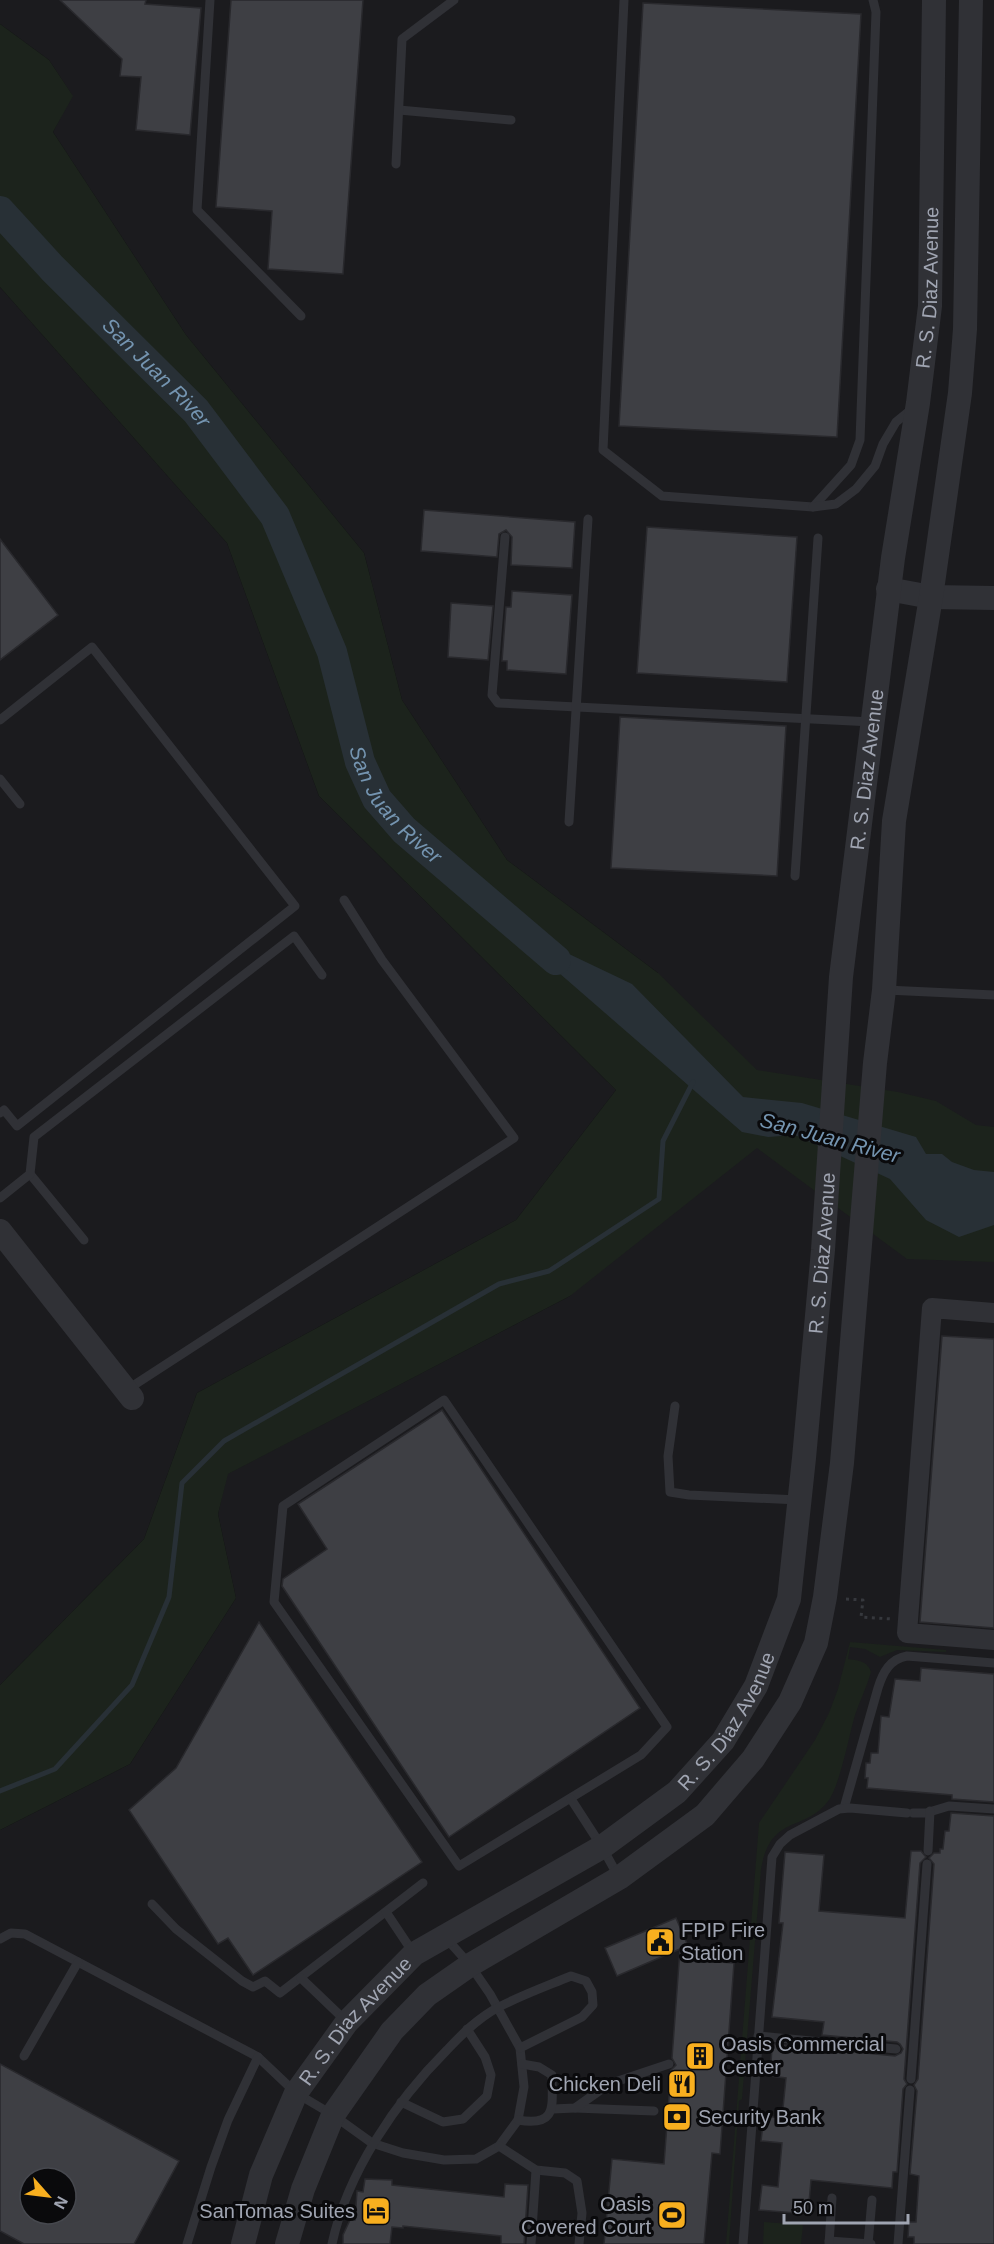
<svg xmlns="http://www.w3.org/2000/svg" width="994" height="2244" viewBox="0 0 994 2244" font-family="Helvetica,sans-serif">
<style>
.built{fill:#1b1b1e;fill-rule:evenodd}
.green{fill:#1c231c}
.water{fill:#283036}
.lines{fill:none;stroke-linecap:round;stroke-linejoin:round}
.stream{stroke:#283036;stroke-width:5}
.river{stroke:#283036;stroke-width:30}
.building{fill:#3e3f44;stroke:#29292d;stroke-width:1.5;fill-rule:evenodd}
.path{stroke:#36383d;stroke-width:3;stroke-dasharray:3 4.5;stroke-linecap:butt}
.service{stroke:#303136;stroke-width:9}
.minor{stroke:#303136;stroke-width:20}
.tertiary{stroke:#303136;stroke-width:24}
.labels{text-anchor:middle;stroke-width:6;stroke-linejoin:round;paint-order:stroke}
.street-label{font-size:20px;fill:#a0a5b2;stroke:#0a0a0c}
.poi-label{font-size:20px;fill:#a0a5b2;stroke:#0a0a0c;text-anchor:start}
.water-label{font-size:21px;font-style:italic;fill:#7494b0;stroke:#0a0a0c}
</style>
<rect width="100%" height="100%" fill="#0f0f11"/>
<g class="built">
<path d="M0 0H994V2244H0V1830L130 1764 236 1598 218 1514 227 1474 570 1296 658 973 507 860 402 700 364 553 186 335 53 132 72 95 49 60 0 24ZM30 2178H66V2214H30Z"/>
<polygon points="0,287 227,543 319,796 616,1090 516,1220 197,1393 144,1539 0,1685"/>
</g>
<g class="green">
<polygon points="0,24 49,60 73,96 53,132 186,335 364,553 402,700 507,860 658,973 757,1070 898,1092 936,1101 976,1125 994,1127 994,1262 907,1259 757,1148 570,1296 228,1474 218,1514 236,1598 130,1764 0,1830 0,1685 144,1539 197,1393 516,1220 616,1090 319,796 227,543 0,287"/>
<path d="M850 1642 946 1650V1652L897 1650 880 1657 865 1649 850 1647 848 1659C857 1660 868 1661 871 1672 867 1686 860 1701 855 1715 849 1736 840 1784 829 1800 805 1833 771 1813 761 1869L742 2099 739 2101 729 2244H726L759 1823 815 1740 829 1713 838 1689Z"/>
<polygon points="764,2222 803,2225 801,2244 763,2244"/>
</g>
<polygon class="water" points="525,933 632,984 743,1097 802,1103 916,1137 926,1154 942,1154 952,1162 974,1170 994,1172 994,1225 959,1237 926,1220 890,1179 795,1135 768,1137 742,1132 551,966"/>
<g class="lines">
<polyline class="stream" points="0,1791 55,1769 132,1685 169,1597 182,1483 224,1441 499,1284 549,1271 659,1199 663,1141 693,1082"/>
<path class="river" id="s1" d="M0 211 52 268 196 411 275 516 332 652 360 762 377 799 404 830 556 960"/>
</g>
<g class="building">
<polygon points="60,0 146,0 145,4 201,8 190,135 136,130 141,77 120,76 122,59"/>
<polygon points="231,0 363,0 343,274 268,269 272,211 216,207"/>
<polygon points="643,3 861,14 837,437 619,426"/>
<polygon points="424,510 575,522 572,568 511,565 512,537 506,530 499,534 497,557 421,551"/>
<polygon points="647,527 797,537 787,682 637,673"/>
<polygon points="0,539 58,615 0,660"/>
<polygon points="512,591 572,595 566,674 507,670 507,661 502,661 506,607 511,607"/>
<polygon points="451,603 493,606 488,660 448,657"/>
<polygon points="620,717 786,726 777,876 611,868"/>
<polygon points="942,1336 994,1339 994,1628 920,1622"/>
<polygon points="442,1410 640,1708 449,1837 282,1586 283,1579 327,1549 298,1504"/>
<polygon points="259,1622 422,1862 253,1975 228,1938 218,1944 129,1810 176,1768"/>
<polygon points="921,1668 994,1674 994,1802 952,1799 952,1795 867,1788 868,1778 865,1778 866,1763 870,1763 871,1753 878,1753 881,1716 889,1717 895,1679 920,1681"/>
<polygon points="951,1813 994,1816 994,2244 914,2244 914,2237 908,2237 909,2222 916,2222 919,2176 910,2174 917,2091 914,2085 918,2079 934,1864 929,1858 934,1853 940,1853 940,1849 943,1849 945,1831 949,1831"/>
<polygon points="911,1851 921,1851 926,1857 920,1863 904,2079 907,2084 903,2089 897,2172 893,2172 892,2188 811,2180 808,2214 759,2210 762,2185 778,2187 782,2143 761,2141 764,2116 782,2118 786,2078 770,2076 772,2048 774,2048 775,2044 895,2056 901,2053 903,2049 900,2044 897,2042 822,2035 824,2022 772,2017 783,1923 779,1923 785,1852 824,1855 819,1911 905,1918"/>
<polygon points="676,1918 694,1960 734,1963 720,2154 712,2153 704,2244 604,2244 612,2159 664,2164 671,2070 676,2065 672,2058 680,1949 617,1976 605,1948"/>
<path d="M0 2064 179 2161 134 2244H24L0 2231ZM30 2178H66V2214H30Z"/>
<polygon points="365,2179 392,2180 392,2185 504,2197 505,2184 528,2185 524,2244 501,2244 501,2236 403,2226 403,2228 392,2227 390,2244 343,2244 343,2235 350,2220 355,2220 357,2191 363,2192"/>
</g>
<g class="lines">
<polyline class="path" points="846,1599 863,1600 861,1617 892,1619"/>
<g class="service">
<polyline points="210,0 197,210 301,316"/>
<polyline points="624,0 603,450 662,496 813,507 851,465 860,440 876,12 873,0"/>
<polyline points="399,110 511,120"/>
<polyline points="396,164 402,39 454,0"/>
<polyline points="813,507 836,504 856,489 875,466 883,444 896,422 912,409"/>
<polyline points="505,537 492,695 498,703 872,722"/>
<polyline points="0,720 92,647 295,906 17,1126 4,1110 0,1113"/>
<polyline points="0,779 20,804"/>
<polyline points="569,822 588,519"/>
<polyline points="795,876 818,538"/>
<polyline points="886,990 994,995"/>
<polyline points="30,1174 84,1240"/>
<polyline points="0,1198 30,1174 34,1137 294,936 322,975"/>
<polyline points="128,1389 514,1138 382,960 344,900"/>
<polygon points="444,1400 667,1727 641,1755 459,1866 274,1602 283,1506"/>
<polyline points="675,1406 668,1456 670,1492 689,1495 798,1500"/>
<polyline points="571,1799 602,1847 618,1876"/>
<path d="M844 1808 878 1688C883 1672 890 1659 907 1656L994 1663"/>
<polyline points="913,1813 926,1813 949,1806 994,1809"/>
<polyline points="928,1851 930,1811"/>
<polyline points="152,1904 176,1929 242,1981 253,1987 265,1981 280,1993 423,1883"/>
<polyline points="386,1912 414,1954"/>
<polyline points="0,1939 11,1933 25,1934 258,2057 296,2093 333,2115 372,2143 403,2153 444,2160 476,2159 499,2146 518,2120 524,2087 520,2048 490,1994 470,1965 446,1938"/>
<polyline points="301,1978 347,2022"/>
<polyline points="758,2036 896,2049"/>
<polyline points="24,2056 78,1962"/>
<polyline points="911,2079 927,1864"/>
<polyline points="401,2102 443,2122 463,2119 487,2096 491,2075 485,2057 467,2029"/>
<polyline points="575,2108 654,2111"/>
<polyline points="553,2109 575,2108 609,2084 669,2064"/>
<path d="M518 2120C558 2127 552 2106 552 2075L539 2067 522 2064"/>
<polyline points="499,2146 536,2170 565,2173 577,2181 582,2213 579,2244"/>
<polyline points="829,2241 871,2244"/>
<polyline points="187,2244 211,2167 228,2120 258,2057"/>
<path d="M332 2244C347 2173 396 2101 447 2050 462 2034 479 2017 499 2007 522 1995 547 1986 571 1976L586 1981 592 1992 593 2005 582 2017 520 2048"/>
<polyline points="531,2244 536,2170"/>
<polyline points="743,2244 772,1857 780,1844 790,1835 839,1809 850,1808 907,1813"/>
<polyline points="829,2244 832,2198"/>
<polyline points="868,2244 872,2200"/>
<polyline points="898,2244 910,2090"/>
</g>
<polyline class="minor" points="994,1313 932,1308 907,1633 994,1640"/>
<g class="tertiary">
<polyline points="888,589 931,597 994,598"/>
<polyline points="0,1231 132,1398"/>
<path id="s2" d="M243 2244 261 2175 296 2093 347 2022 414 1954 602 1847 677 1792 723 1741 756 1686 789 1599 804 1458 823 1250 841 977 893 558 918 403 930 306 934 0"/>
<polyline points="287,2244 303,2189 333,2115 392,2031 427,1995 470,1965 619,1878 705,1815 753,1759 790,1702 816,1643 825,1597 842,1463 875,1063 884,990 894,821 931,597 960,393 965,329 971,0"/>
</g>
</g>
<defs>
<g id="civic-square" transform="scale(1.5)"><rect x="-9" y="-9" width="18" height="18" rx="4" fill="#f8af1f" stroke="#0a0a0c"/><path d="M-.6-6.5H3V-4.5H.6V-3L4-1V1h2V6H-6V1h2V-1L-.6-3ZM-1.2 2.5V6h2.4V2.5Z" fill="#111"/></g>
<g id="building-square" transform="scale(1.5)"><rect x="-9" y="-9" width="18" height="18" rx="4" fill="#f8af1f" stroke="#0a0a0c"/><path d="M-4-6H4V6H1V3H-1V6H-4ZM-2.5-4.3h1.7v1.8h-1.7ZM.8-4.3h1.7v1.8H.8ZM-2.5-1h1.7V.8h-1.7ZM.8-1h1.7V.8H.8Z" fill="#111"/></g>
<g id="restaurant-square" transform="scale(1.5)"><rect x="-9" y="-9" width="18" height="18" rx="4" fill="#f8af1f" stroke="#0a0a0c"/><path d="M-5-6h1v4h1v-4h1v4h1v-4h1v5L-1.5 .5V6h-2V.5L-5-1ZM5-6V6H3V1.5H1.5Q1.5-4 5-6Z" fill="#111"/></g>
<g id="bank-square" transform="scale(1.5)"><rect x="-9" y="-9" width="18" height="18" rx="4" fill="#f8af1f" stroke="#0a0a0c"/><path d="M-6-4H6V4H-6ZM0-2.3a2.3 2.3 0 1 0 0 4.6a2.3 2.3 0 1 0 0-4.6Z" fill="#111"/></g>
<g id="hotel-square" transform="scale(1.5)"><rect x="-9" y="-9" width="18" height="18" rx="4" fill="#f8af1f" stroke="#0a0a0c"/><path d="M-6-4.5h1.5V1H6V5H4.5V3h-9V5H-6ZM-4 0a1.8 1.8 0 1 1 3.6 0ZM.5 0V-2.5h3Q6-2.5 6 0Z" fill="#111"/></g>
<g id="stadium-square" transform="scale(1.5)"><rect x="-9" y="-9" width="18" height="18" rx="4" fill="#f8af1f" stroke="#0a0a0c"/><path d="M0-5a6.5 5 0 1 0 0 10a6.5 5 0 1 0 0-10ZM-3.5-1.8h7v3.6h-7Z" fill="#111"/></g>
</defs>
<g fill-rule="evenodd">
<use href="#civic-square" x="660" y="1942"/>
<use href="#building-square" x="700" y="2056"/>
<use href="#restaurant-square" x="682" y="2084"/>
<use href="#bank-square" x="677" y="2117"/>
<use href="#hotel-square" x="376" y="2211"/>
<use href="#stadium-square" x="672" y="2215"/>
</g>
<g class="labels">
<g class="street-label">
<text dy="7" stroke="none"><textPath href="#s2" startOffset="2198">R. S. Diaz Avenue</textPath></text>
<text dy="7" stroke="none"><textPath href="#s2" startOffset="1712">R. S. Diaz Avenue</textPath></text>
<text dy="7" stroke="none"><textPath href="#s2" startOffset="1226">R. S. Diaz Avenue</textPath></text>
<text dy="7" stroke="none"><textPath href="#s2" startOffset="740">R. S. Diaz Avenue</textPath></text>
<text dy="7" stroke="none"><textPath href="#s2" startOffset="254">R. S. Diaz Avenue</textPath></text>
</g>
<g class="poi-label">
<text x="681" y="1937">FPIP Fire<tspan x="681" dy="23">Station</tspan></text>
<text x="721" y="2051">Oasis Commercial<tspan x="721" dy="23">Center</tspan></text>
<text x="661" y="2091" text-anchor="end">Chicken Deli</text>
<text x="698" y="2124">Security Bank</text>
<text x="651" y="2211" text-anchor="end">Oasis<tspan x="651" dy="23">Covered Court</tspan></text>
<text x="355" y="2218" text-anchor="end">SanTomas Suites</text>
</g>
<g class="water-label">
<text dy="7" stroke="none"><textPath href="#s1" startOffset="225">San Juan River</textPath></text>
<text dy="7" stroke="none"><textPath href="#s1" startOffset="728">San Juan River</textPath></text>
<text transform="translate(830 1138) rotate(15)" y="7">San Juan River</text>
</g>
</g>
<g transform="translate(48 2196) rotate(118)"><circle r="28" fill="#0a0a0c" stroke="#46484e" stroke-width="1.5"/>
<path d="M0-4.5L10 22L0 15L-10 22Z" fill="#f8af1f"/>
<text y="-9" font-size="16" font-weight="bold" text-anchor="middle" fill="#a0a5b2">N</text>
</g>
<path d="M784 2214v9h124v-9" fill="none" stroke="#a0a5b2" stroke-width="3"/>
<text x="793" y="2214" font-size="18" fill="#a0a5b2" stroke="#0a0a0c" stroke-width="4.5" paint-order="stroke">50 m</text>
</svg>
